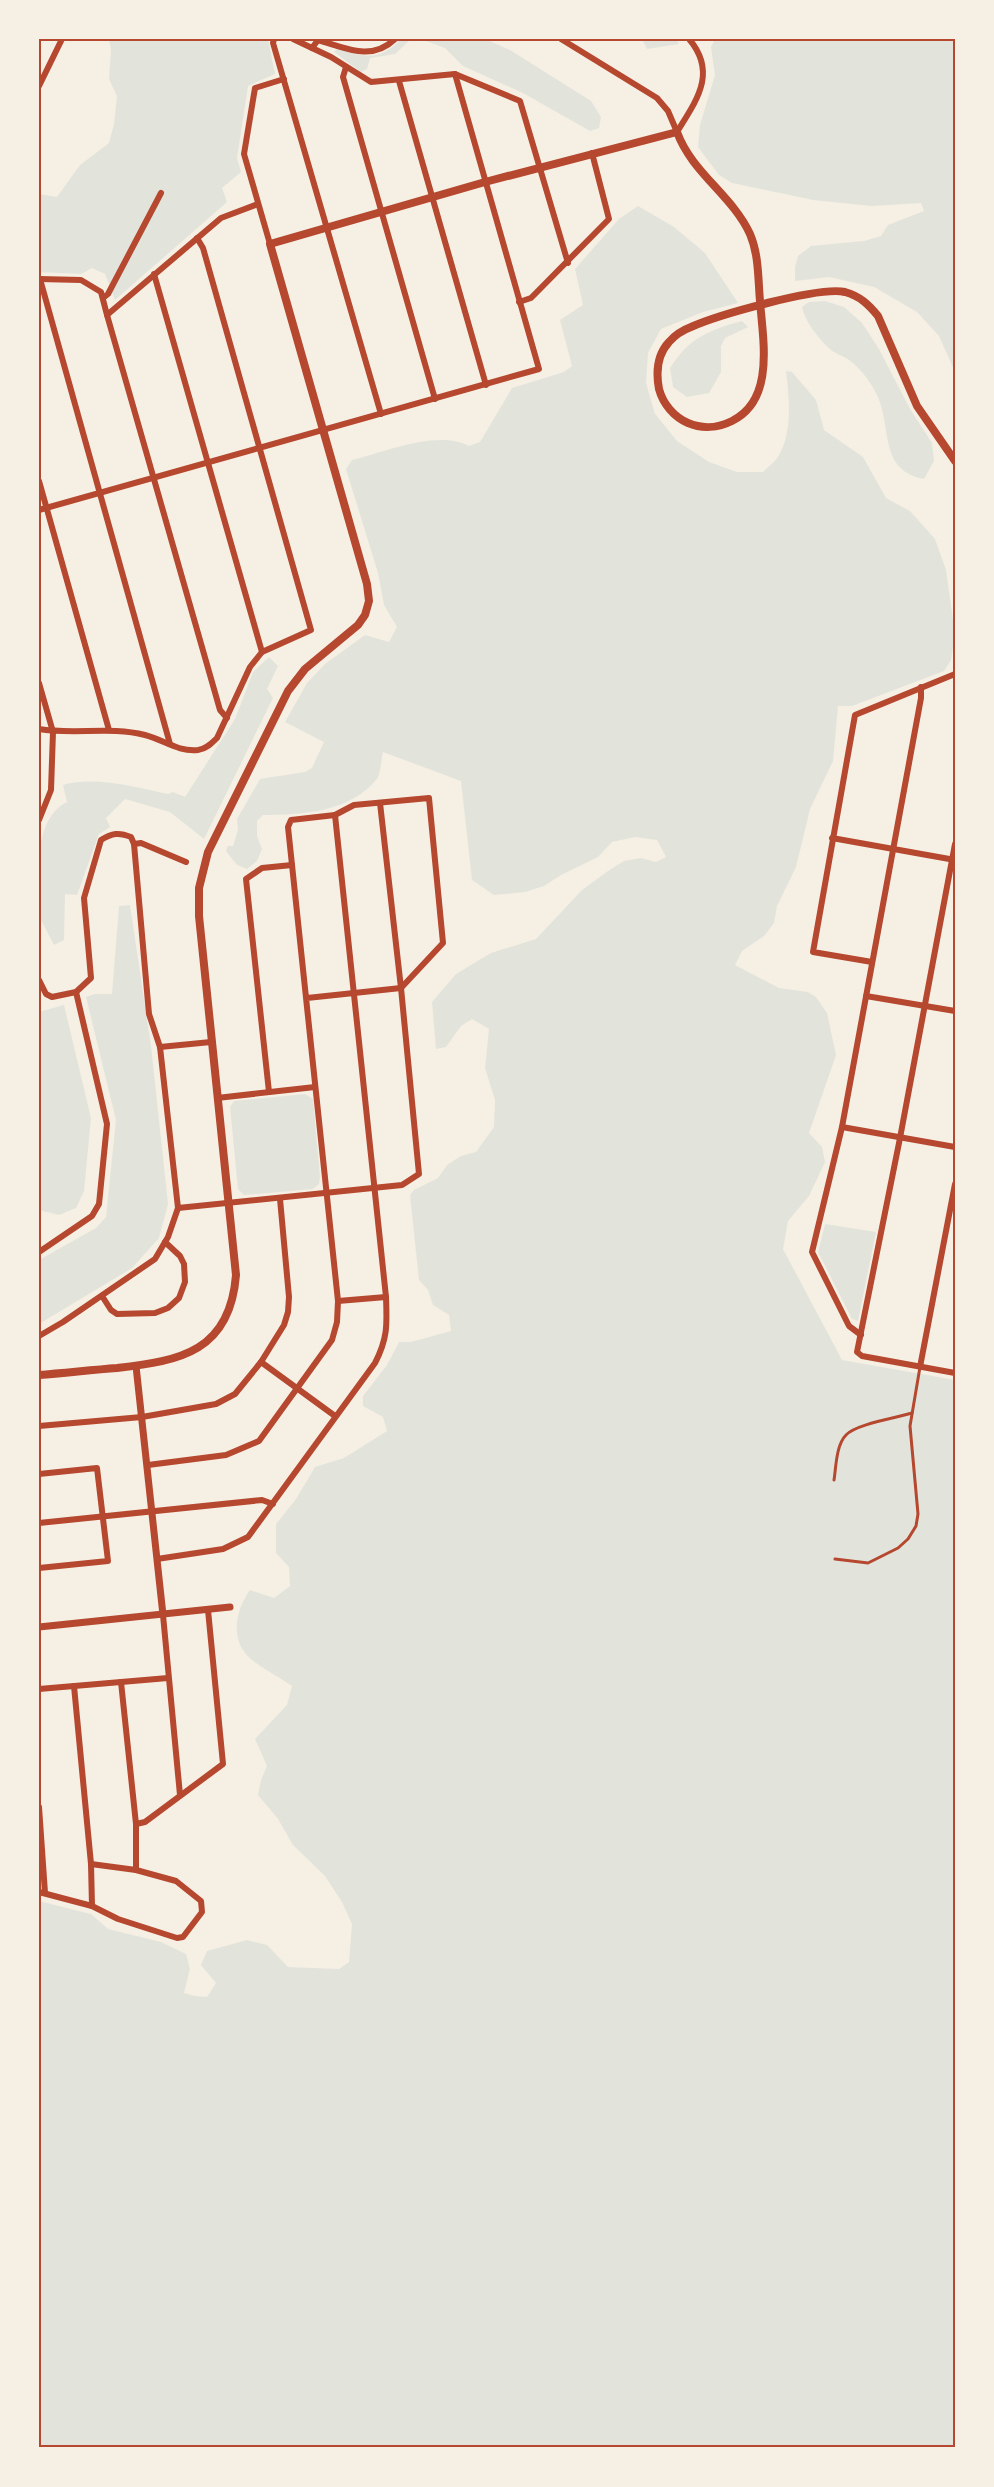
<svg xmlns="http://www.w3.org/2000/svg" width="994" height="2487" viewBox="0 0 994 2487" font-family="Ubuntu,sans-serif">
<style>
.green{fill:#e2e4dc}
.lines{fill:none;stroke-linecap:round;stroke-linejoin:round}
.service{stroke:#b5482f;stroke-width:3}
.minor{stroke:#b5482f;stroke-width:6}
.tertiary{stroke:#b5482f;stroke-width:7}
.secondary{stroke:#b5482f;stroke-width:8}
.neatline{fill:none;stroke:#b5482f;stroke-width:2}
</style>
<rect width="100%" height="100%" fill="#f6efe4"/>
<g class="green">
<polygon points="109,39 268,39 275,74 248,86 237,158 241,172 222,188 227,202 115,300 105,274 92,268 81,274 39,272 39,194 57,197 80,165 109,143 114,124 117,96 109,79 111,50"/>
<path d="M401 39H485L510 50 591 101 601 117 599 128 590 131 523 93 463 66 445 48 423 40H410L395 54 370 58 367 69 361 72 334 52 338 48C364 58 381 61 401 39Z"/>
<polygon points="642,39 676,39 679,44 647,49"/>
<polygon points="715,39 955,39 955,372 939,336 917,312 874,287 829,277 795,281 795,267 798,256 811,246 864,241 881,236 888,225 924,211 921,203 872,206 813,200 732,183 719,175 698,147 700,125 715,75 711,47"/>
<path d="M638 206 674 227 705 253 738 303 703 312 661 329 648 353 646 383 655 414 677 441 709 462 737 472H763C768 467 776 461 779 455 793 431 789 397 786 371L792 372 816 400 824 430 863 457 886 498 910 511 935 539 946 570 955 634 951 660 944 671 852 706H838L833 761 810 809 796 867 777 906 774 923 764 936 742 951 735 965 779 988 808 992 816 997 827 1013 836 1055 809 1133 822 1147 825 1162 809 1196 788 1221 783 1249 842 1360 955 1380V2448H39V1901L91 1914 108 1929 161 1942 186 1954 190 1969 184 1993 195 1996 207 1997 216 1983 201 1965 207 1951 247 1940 267 1945 288 1967 339 1969 349 1962 352 1924 342 1902 325 1876 293 1845 278 1819 258 1795 261 1780 267 1766 255 1739 287 1705 292 1686C280 1677 255 1665 246 1654 230 1635 237 1608 250 1590L274 1598 290 1586 289 1567 276 1553V1524L296 1499 315 1467 344 1458 387 1431 383 1417 363 1406V1396L387 1365 399 1342H411L451 1331 449 1315 433 1305 428 1290 419 1280 410 1195 414 1190 438 1178 447 1165 461 1156 476 1152 494 1127 495 1100 485 1068 489 1029 472 1019 461 1026 446 1047 436 1049 432 1002 456 974 491 953 536 939 582 890 608 871 624 861 641 858 656 862 666 857 657 840 635 837 612 842 598 857 561 875 544 886 525 892 494 895 472 880 461 781 383 752C381 759 381 773 377 779 350 812 302 815 263 815L257 821V836L262 849 257 861 247 869 237 865 226 851 228 846H233L238 830 237 819 260 779 305 772 312 768 324 742 285 722 307 683 325 664 365 635 389 642 397 627 384 605 378 573 346 469 352 460C384 452 439 429 469 446L480 442 512 388 564 372 572 366 560 320 583 305 575 269 619 219Z"/>
<path d="M825 301 844 307 862 323 879 349 910 409 932 443 934 461 924 479C877 470 893 425 876 393 869 380 859 366 846 358 841 355 834 353 830 349 819 339 805 322 802 307L809 302Z"/>
<path d="M742 321 748 327 725 338 721 346V372L709 393 687 397 673 387 670 368C689 338 709 330 742 321Z"/>
<path d="M269 657 278 666 267 689 273 698 204 839 170 812 125 799 106 818 110 827 99 834 77 895 65 894 64 940 54 945 41 920 39 921C39 886 30 820 67 802L63 785C96 776 134 787 168 794L173 792 185 797 235 719 253 672Z"/>
<polygon points="130,905 151,1046 168,1204 159,1238 132,1268 39,1324 39,1260 96,1228 106,1217 116,1120 86,997 95,994 112,994 119,906"/>
<polygon points="64,1005 91,1118 84,1191 76,1208 59,1215 39,1210 39,1012"/>
<polygon points="305,1094 313,1099 320,1177 319,1184 313,1189 244,1195 238,1189 230,1107 234,1101"/>
<polygon points="825,1224 876,1232 858,1321 852,1319 818,1252"/>
</g>
<g class="lines">
<g class="service">
<path d="M834 1480C836 1468 836 1445 846 1435 856 1424 896 1418 912 1413"/>
<polyline points="835,1559 868,1563 898,1548 908,1539 916,1526 918,1514 910,1426 920,1367"/>
</g>
<g class="minor">
<polyline points="274,39 273,43 381,414"/>
<polyline points="293,39 331,57 371,82 455,74 520,101 568,263"/>
<polyline points="561,39 657,98 668,111 677,132"/>
<path d="M312 48 318 40C346 48 371 62 395 39"/>
<polyline points="346,67 343,77 435,399"/>
<polyline points="399,81 486,385"/>
<polyline points="39,86 62,39"/>
<path d="M677 132C696 101 718 73 689 39"/>
<polyline points="270,244 244,154 255,88 284,79"/>
<polyline points="154,274 262,652"/>
<polyline points="39,279 81,280 101,292 107,315 221,218 258,204"/>
<polyline points="40,279 170,744"/>
<polyline points="103,298 108,294 161,193"/>
<polyline points="519,302 531,298 609,219 592,153"/>
<polyline points="107,315 220,710 227,718"/>
<polyline points="39,481 109,730"/>
<polyline points="39,510 539,369 455,74"/>
<polyline points="39,683 53,732 51,790 39,820"/>
<path d="M39 729C74 735 110 726 145 735 164 740 178 752 198 750 206 749 212 743 217 738L250 667 262 652 311 630 203 248 197 238"/>
<polyline points="832,838 955,860"/>
<polyline points="134,844 141,843 186,862"/>
<polyline points="955,844 900,1138 857,1352 862,1356 955,1373"/>
<polyline points="872,962 813,952 855,715 955,674"/>
<path d="M39 980 46 994 52 997 76 992 91 978 84 898 101 840C112 833 119 832 131 837L134 844 149 1014 160 1047 178 1208 168 1237 155 1259 63 1322 39 1336"/>
<polyline points="866,996 955,1011"/>
<polyline points="160,1047 211,1042"/>
<polyline points="269,1092 246,879 262,868 292,865"/>
<polyline points="217,1098 315,1087"/>
<polyline points="842,1127 955,1147"/>
<polyline points="178,1208 402,1185 419,1174 401,988 380,803"/>
<polyline points="39,1252 92,1216 99,1204 107,1124 76,992"/>
<polyline points="102,1296 111,1310 117,1314 155,1313 168,1308 179,1298 185,1282 184,1264 180,1256 165,1242"/>
<polyline points="338,1301 386,1297"/>
<polyline points="861,1335 849,1326 812,1252 842,1127 921,698 921,687"/>
<polyline points="261,1362 335,1416"/>
<polyline points="920,1367 955,1184"/>
<polyline points="39,1426 142,1417 216,1404 235,1394 261,1362 284,1325 288,1312 289,1297 280,1199"/>
<polyline points="148,1465 226,1455 259,1441 332,1340 337,1322 338,1301 288,827 291,820 335,815 354,805 429,798 443,943 401,988 307,998"/>
<polyline points="39,1474 97,1468 108,1561 39,1568"/>
<polyline points="39,1523 262,1500 273,1504"/>
<path d="M157 1559 223 1549 248 1537 375 1363C388 1338 387 1324 386 1297L335 815"/>
<polyline points="163,1615 180,1795"/>
<polyline points="121,1682 136,1824"/>
<polyline points="74,1686 91,1864 92,1906"/>
<polyline points="39,1689 168,1678"/>
<polyline points="39,1807 45,1893"/>
<polyline points="136,1870 136,1824 145,1822 223,1764 208,1610"/>
<polyline points="39,1892 92,1906 118,1919 177,1938 183,1937 202,1912 201,1901 176,1881 136,1870 91,1864"/>
</g>
<g class="tertiary">
<polyline points="136,1366 163,1615"/>
<polyline points="39,1627 230,1607"/>
</g>
<path class="secondary" d="M39 1375C65 1373 91 1370 117 1368 181 1361 230 1351 236 1275L199 916V888L208 852 288 691 305 669 358 625 365 615 369 601 367 584 270 244 485 182 677 132C692 173 732 195 750 234 759 255 758 279 760 301 763 341 775 400 732 421 718 428 702 429 688 423 674 417 663 404 659 389 656 373 657 355 669 342 675 335 683 330 691 327 718 315 819 286 845 292 860 296 869 305 878 316L917 406 955 461"/>
</g>
<rect width="994" height="2487" fill="none" stroke="#f6efe4" stroke-width="81"/>
<rect x="40" y="40" width="914" height="2406" class="neatline"/>
</svg>
